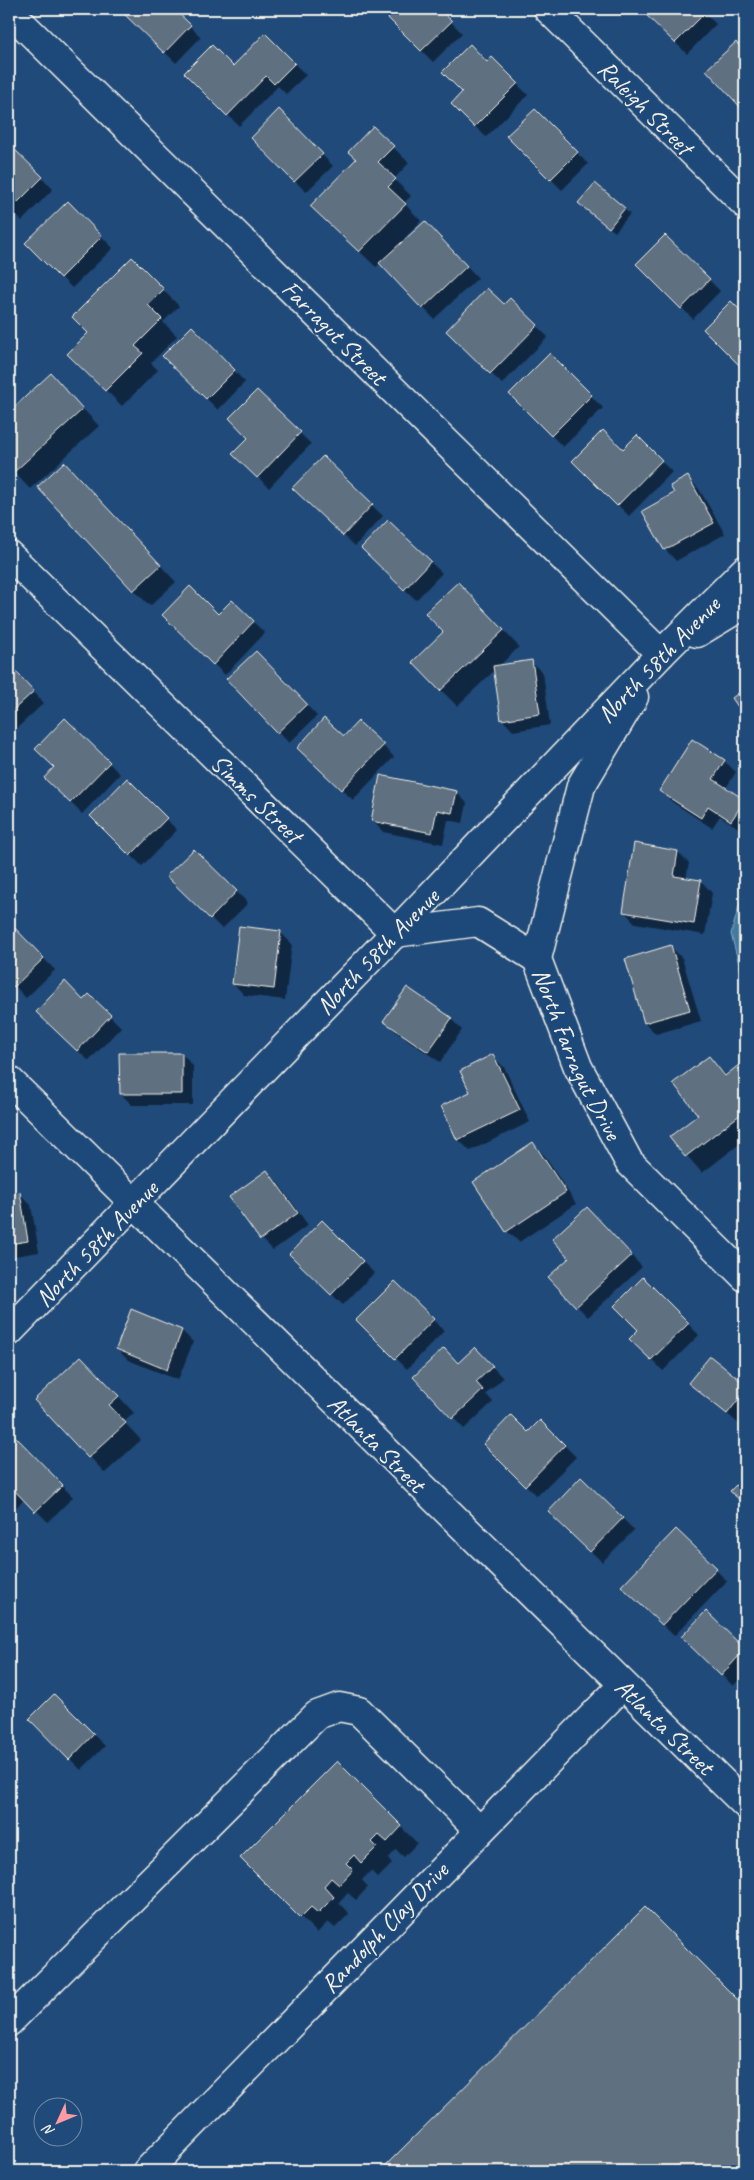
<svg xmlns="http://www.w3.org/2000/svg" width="754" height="2180" viewBox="0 0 754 2180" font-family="Caveat,sans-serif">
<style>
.water{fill:#437aa0;stroke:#8aaabd}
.shadow{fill:#0007}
.building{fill:#5f7080;stroke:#f4f1e8}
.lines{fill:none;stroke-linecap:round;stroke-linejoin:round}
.minor-casing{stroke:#f4f1e8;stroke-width:31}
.minor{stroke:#1f4a7a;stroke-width:28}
.labels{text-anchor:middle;stroke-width:4.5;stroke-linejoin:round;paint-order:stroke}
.street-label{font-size:25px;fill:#f4f1e8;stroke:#1f4a7a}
</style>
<rect width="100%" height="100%" fill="#1f4a7a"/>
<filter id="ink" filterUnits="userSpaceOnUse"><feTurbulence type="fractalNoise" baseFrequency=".02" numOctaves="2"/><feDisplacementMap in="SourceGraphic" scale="10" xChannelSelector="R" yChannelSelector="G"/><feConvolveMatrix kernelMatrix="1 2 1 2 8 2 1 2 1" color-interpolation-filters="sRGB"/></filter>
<g filter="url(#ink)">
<polygon class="water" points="745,885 745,987 731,934"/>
<g class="shadow">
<polygon points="123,9 172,9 201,37 176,63 122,10"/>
<polygon points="343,9 354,9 348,14"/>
<polygon points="380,9 438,9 462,33 433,62"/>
<polygon points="642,9 713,9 707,15 716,24 687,54"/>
<polygon points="265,35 306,75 286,94 278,86 239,126 186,73 233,67"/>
<polygon points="736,44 745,53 745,111 708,70"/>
<polygon points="492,59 528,95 486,137 452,104"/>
<polygon points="535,110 588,164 562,190 508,136"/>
<polygon points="279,111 333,166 306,192 252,138"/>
<polygon points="9,146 53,189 22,221 9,207"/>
<polygon points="393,147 409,163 394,179 411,196 404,203 421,221 403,240 404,241 436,233 478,278 434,319 381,263 376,267 312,206"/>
<polygon points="595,185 630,214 615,232 586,208"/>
<polygon points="68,203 113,248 72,288 27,243"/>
<polygon points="665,236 720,291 693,319 638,264"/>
<polygon points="132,259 179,306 163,322 177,336 151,363 158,370 122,406 69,354 89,333"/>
<polygon points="510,300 548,337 502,384 448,331 504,306"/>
<polygon points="731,303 745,317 745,369 716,340"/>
<polygon points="192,328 245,382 218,410 164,356"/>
<polygon points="550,355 603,408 563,447 511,394"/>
<polygon points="51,375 99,426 30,489 9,467 9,406 13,411"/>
<polygon points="257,392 311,444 269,488 234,454 250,438"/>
<polygon points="637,437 672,472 629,516 574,461 623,451"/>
<polygon points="323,458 383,516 355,546 305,499"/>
<polygon points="688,478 699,489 725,534 676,561 665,549 675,493"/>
<polygon points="80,480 176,582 150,606 134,590"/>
<polygon points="388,521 442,573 416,600 362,548"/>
<polygon points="474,599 519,647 499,666 531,662 543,673 550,725 513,731 502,719 495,670 457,706 441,690 445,632"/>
<polygon points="232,602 265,633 225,675 175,626 218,615"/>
<polygon points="267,664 317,716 289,743 228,679"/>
<polygon points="9,665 44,703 16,729 9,722"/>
<polygon points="65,720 120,774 82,814 46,778 56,767"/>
<polygon points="344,738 383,746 394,757 353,800 309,759"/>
<polygon points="692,741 724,761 736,772 726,788 745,801 745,828 743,831 720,816 712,828 672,802 660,790"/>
<polygon points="127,780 177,830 142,866 92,816"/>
<polygon points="456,792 467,803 463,823 448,820 443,844 383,832 372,820"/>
<polygon points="194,850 248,903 222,929 168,876"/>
<polygon points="678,852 689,863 686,879 701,881 712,893 705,935 635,923 624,911"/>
<polygon points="9,924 55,970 26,998 9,980"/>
<polygon points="280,932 292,944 285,1000 244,995 233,983"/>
<polygon points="671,947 682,958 701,1021 656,1034 645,1023 626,960"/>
<polygon points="89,995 121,1027 89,1061 49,1023 83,1001"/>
<polygon points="451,1019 462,1030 440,1062 396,1032 385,1021"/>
<polygon points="182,1054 193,1066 193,1105 132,1105 121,1094"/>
<polygon points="492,1056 504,1067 530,1122 470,1151 458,1139 442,1106 471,1092"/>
<polygon points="709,1058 727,1076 745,1062 745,1140 702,1173 671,1137 700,1115"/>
<polygon points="533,1144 544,1155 576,1204 519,1242 507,1231"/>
<polygon points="267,1172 278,1183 308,1225 273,1250 261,1239 231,1197"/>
<polygon points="20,1194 31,1205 39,1252 9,1257 9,1195"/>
<polygon points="598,1220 642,1267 588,1317 577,1306 570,1258"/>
<polygon points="322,1222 374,1273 343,1305 290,1254"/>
<polygon points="643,1279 699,1335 663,1371 631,1339 640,1330"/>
<polygon points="395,1282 444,1331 407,1369 358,1320"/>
<polygon points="132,1311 182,1331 193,1342 178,1380 128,1360 117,1349"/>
<polygon points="475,1349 503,1378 486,1394 493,1402 464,1429 415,1377 459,1364"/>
<polygon points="711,1358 745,1386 745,1416 739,1424 690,1382"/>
<polygon points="98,1374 134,1413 124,1422 141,1440 105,1473 36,1400"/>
<polygon points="540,1421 576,1457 537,1496 484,1444 528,1434"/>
<polygon points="9,1432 73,1497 48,1522 25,1499 9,1514"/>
<polygon points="622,1518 634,1530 602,1562 561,1523"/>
<polygon points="676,1531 727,1581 674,1636 623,1586"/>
<polygon points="706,1613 745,1650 745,1674 733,1686 683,1637"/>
<polygon points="54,1696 105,1746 81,1770 31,1719"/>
<polygon points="337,1763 417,1843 404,1857 396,1850 388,1859 392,1864 378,1878 371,1871 362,1880 368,1887 356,1900 348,1893 339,1903 349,1914 335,1928 328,1922 317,1933 242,1858"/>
<polygon points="645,1909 745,2009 745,2171 382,2171"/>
</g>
<g class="building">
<polygon points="121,9 174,9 191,25 164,53 120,10"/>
<polygon points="379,9 439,9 452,21 421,51"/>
<polygon points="640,9 702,9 706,12 675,43"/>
<polygon points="265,33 295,63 274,84 266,76 227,116 184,73 212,45 233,66"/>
<polygon points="736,42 745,52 745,112 706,70"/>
<polygon points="470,44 487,62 492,57 518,83 474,127 451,104 462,92 442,72"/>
<polygon points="279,109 323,154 294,182 251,138"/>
<polygon points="535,109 578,152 550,180 506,136"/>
<polygon points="373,126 394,146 378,162 396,179 388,187 406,204 359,252 310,206 356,159 348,152"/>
<polygon points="9,144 43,177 10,210 9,209"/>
<polygon points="595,183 625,208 609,228 578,203"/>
<polygon points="68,201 102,236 60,278 25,243"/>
<polygon points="425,221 467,266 422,309 379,263"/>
<polygon points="665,235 710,279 681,309 636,264"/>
<polygon points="132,257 164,289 148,305 162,319 135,346 143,353 105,391 67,354 88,333 72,317"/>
<polygon points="487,288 504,304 510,298 538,325 490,374 446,331"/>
<polygon points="731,301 745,315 745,371 703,329"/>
<polygon points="192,326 235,370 206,399 162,356"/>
<polygon points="550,353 592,395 551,436 509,394"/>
<polygon points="51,373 83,409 13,473 9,469 9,406 12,409"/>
<polygon points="257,390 301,432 257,478 232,454 248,438 229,418"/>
<polygon points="603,430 623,449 637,435 662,460 617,506 572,461"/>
<polygon points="323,456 373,504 343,536 292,488"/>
<polygon points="64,462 161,565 133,591 37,487"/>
<polygon points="688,476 714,523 664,550 642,511 674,493 670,486"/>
<polygon points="388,520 431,561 404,590 361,548"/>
<polygon points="458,582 504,630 440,691 412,662 443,632 425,613"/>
<polygon points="190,586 218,614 232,600 254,621 213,665 162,615"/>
<polygon points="256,651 307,704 277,733 226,679"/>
<polygon points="532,660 540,714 501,720 493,666"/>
<polygon points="9,664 34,691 9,714"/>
<polygon points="745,688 745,717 732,698"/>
<polygon points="65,718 110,762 70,803 44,778 54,767 35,749"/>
<polygon points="324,718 344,736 358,721 384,745 341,790 297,748"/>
<polygon points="692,739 725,760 713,779 745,800 731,821 708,806 701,818 659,791"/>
<polygon points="380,775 457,791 452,813 437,810 432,833 371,821"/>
<polygon points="127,778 167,818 130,856 90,816"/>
<polygon points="634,843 678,851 674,876 701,880 694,924 623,912"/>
<polygon points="194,849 237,891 210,919 166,876"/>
<polygon points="9,922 44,958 14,987 9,982"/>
<polygon points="239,926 281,931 274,989 232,984"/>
<polygon points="671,945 690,1010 644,1023 625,959"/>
<polygon points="65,981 83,1000 89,994 111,1015 77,1051 36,1012"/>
<polygon points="407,987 452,1018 428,1052 383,1021"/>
<polygon points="119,1053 182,1053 182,1094 120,1094"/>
<polygon points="493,1054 520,1110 457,1140 441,1106 470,1092 460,1071"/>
<polygon points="709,1056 725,1076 745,1060 745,1111 685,1157 669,1137 698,1115 673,1083"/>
<polygon points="533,1142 566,1192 506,1232 473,1182"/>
<polygon points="267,1170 298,1213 260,1240 229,1197"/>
<polygon points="20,1192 28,1241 9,1244 9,1194"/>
<polygon points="587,1207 632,1255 576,1307 548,1277 569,1258 552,1239"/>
<polygon points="322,1220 363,1261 331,1295 289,1254"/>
<polygon points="643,1277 689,1323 651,1360 629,1339 638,1330 614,1306"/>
<polygon points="395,1281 434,1319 395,1359 356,1320"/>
<polygon points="131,1309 182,1330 167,1370 116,1349"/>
<polygon points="475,1347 493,1366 476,1382 483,1390 452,1419 413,1377 444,1348 458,1363"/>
<polygon points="81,1356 119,1396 109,1405 126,1423 88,1458 34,1400"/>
<polygon points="710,1356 745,1384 745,1391 727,1414 688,1383"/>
<polygon points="511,1415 528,1432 540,1420 565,1445 525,1486 483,1444"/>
<polygon points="9,1430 63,1485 35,1512 13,1489 9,1493"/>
<polygon points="745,1476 745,1505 730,1491"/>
<polygon points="581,1477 623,1518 590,1552 548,1512"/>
<polygon points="676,1529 717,1568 662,1625 621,1586"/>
<polygon points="706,1611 745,1649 721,1676 681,1637"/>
<polygon points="745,1693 745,1707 739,1700"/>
<polygon points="54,1694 94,1734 69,1760 29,1719"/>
<polygon points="337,1761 402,1826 387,1842 379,1835 372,1842 377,1847 361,1863 354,1855 346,1863 353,1870 339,1885 331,1878 324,1886 334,1897 318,1913 311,1907 300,1918 240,1858"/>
<polygon points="645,1907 745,2007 745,2171 380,2171"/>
</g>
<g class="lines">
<g class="minor-casing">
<g id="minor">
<polyline points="548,9 745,204"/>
<polyline points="9,11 661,654"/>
<polyline points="9,555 395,933 478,922 537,959"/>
<polyline points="697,633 745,604"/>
<path id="s1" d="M634 697 581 786 537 959 578 1067 629 1162 745 1277"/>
<polyline points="9,1080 745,1804"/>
<polyline points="9,1332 395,933 661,654 745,570"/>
<polyline points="9,2022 317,1715 339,1707 359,1711 479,1830"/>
<polyline points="147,2171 623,1685"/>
</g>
</g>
<use href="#minor" class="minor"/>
</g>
</g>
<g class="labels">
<g class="street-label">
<text transform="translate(646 107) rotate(45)" y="9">Raleigh Street</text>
<text transform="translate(335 332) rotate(45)" y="9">Farragut Street</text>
<text transform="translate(658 659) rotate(-46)" y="9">North 58th Avenue</text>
<text transform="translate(257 798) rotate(44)" y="9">Simms Street</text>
<text transform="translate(377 951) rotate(-46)" y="9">North 58th Avenue</text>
<text dy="9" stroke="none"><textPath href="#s1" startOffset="385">North Farragut Drive</textPath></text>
<text transform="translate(96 1243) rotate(-46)" y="9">North 58th Avenue</text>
<text transform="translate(377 1443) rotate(45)" y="9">Atlanta Street</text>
<text transform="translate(665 1726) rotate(44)" y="9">Atlanta Street</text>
<text transform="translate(384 1927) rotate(-46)" y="9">Randolph Clay Drive</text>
</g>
</g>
<rect width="754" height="2180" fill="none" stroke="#1f4a7a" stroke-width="30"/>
<rect x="15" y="15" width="724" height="2150" fill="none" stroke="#f4f1e8" stroke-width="2" filter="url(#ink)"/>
<g transform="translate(58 2122) rotate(226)"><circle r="24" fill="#1f4a7a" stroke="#748da6"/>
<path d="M0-4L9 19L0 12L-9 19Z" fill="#ff9aa2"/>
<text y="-8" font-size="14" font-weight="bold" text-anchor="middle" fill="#f4f1e8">N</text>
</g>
</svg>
